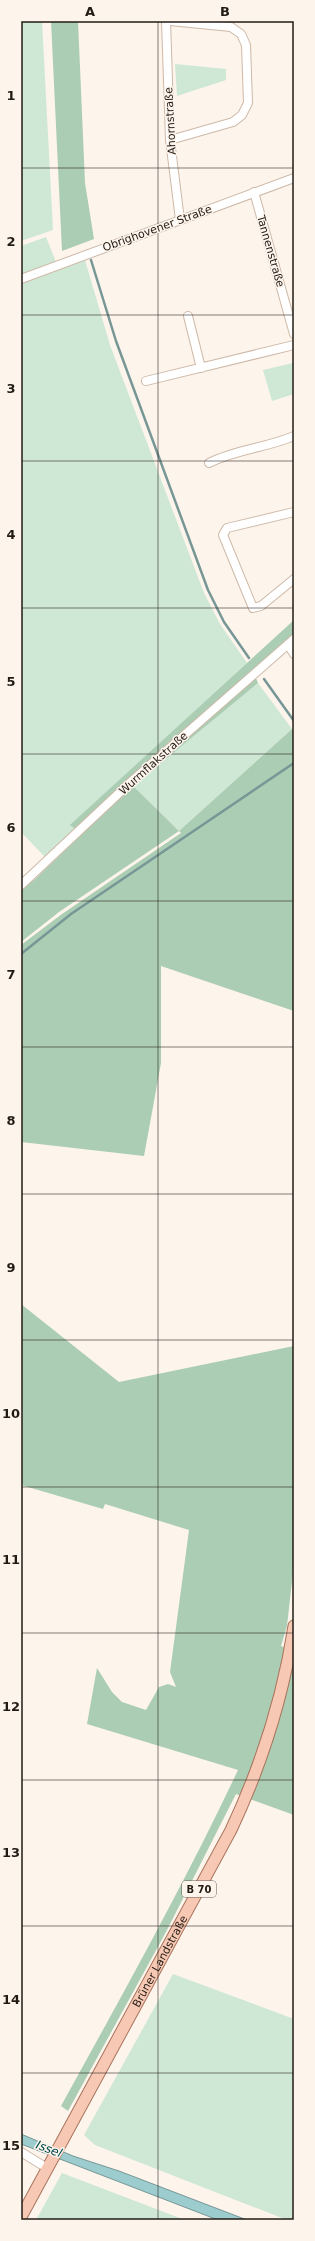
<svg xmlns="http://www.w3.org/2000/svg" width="315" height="2241" viewBox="0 0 315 2241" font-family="'DejaVu Sans',sans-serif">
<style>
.green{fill:#cee8d5}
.forest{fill:#abcdb4}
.water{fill:#9ccccd;stroke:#779796}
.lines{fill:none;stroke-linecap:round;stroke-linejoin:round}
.stream{stroke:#779796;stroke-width:2.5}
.minor-casing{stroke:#ceb9a7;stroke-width:10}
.major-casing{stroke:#a9745c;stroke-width:13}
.minor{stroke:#fff;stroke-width:8}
.major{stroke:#f7c8b4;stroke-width:11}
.grid{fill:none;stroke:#221b14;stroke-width:1;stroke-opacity:0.55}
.labels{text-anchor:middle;stroke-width:3;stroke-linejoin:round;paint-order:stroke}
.shield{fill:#fdf4ec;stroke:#645c55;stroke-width:1}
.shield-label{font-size:10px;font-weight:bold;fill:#221b14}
.street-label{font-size:11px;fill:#221b14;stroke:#fdf4ec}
.water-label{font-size:12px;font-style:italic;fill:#004b4e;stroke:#fdf4ec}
.neatline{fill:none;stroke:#221b14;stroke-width:1.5}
.grid-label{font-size:13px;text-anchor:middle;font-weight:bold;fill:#221b14}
</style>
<rect width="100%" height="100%" fill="#fdf4ec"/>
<g class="green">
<polygon points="21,21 42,21 53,230 21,241"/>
<polygon points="175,64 226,69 226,80 177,96"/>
<polygon points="46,237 56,262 21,275 21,246"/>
<polygon points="85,260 110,345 204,593 220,624 247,663 71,825 75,829 45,857 21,832 21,284"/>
<polygon points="293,363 294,394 272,401 263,370"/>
<polygon points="258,683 292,729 179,831 132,786"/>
<polygon points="173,1974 294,2019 294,2220 287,2220 95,2145 84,2135"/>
<polygon points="62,2173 185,2220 36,2220"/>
</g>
<g class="forest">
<polygon points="51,21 78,21 85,183 94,239 62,251"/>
<polygon points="294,620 294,636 253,671 258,683 133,786 179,831 292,729 294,731 294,1011 161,966 161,1063 144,1156 21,1142 21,945 62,914 181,833 179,831 59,912 21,942 21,889 34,880 82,834 70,825"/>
<path d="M21 1304 119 1382 294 1346V1563L287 1626 281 1646 294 1651V1815L236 1794 166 1932 68 2111 61 2106C122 1995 184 1885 238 1770L87 1724 97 1668 112 1692 122 1702 146 1710 159 1687 168 1684 176 1687 170 1672 189 1530 105 1504 103 1509 21 1485Z"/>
</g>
<polygon class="water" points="21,2134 73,2156 119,2171 247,2220 218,2220 21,2144"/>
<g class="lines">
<g class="stream">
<polyline points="91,260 116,341 208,590 224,622 249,658"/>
<polyline points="264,679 294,721"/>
<polyline points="21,954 71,914 294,763"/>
</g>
<g class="minor-casing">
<g id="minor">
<polyline points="166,21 170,140 180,220"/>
<polyline points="170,140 233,122 242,115 248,103 246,45 241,34 231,27 170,21"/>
<polyline points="254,192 294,334"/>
<polyline points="21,279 294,178"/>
<polyline points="188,316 201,368"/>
<polyline points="146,381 294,345"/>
<path d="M209 463C237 449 266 448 294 436"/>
<polyline points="294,512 227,528 223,535 253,608 261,606 294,579"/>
<polyline points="288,645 294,654"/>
<polyline points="21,885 132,781 294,639"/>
<polyline points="21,2152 47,2168"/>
</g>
</g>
<g class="major-casing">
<g id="major">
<path id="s1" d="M21 2217 231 1830C262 1764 283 1698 294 1626"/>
</g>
</g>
<use href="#minor" class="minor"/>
<use href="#major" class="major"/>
</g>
<path class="grid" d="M158 21V2220M21 168H294M21 315H294M21 461H294M21 608H294M21 754H294M21 901H294M21 1047H294M21 1194H294M21 1340H294M21 1487H294M21 1633H294M21 1780H294M21 1926H294M21 2073H294"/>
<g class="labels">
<rect class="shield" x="182" y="1881" width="34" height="16" rx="3"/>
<g class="shield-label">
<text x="199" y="1893">B 70</text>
</g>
<g class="street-label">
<text transform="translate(170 121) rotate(-93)" y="4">Ahornstraße</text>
<text transform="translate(157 228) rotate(-20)" y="4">Obrighovener Straße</text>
<text transform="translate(271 251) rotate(74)" y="4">Tannenstraße</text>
<text transform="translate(153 763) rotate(-42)" y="4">Wurmflakstraße</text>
<text dy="4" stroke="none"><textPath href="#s1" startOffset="291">Brüner Landstraße</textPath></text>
</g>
<g class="water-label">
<text transform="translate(49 2149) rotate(21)" y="4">Issel</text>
</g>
</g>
<rect width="315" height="2241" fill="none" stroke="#fdf4ec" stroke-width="44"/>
<rect x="22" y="22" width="271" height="2197" class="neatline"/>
<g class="grid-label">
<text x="90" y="16">A</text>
<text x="225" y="16">B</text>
<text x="11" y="100">1</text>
<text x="11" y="246">2</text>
<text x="11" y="393">3</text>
<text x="11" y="539">4</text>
<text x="11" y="686">5</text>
<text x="11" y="832">6</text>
<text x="11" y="979">7</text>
<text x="11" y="1125">8</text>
<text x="11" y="1272">9</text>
<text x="11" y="1418">10</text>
<text x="11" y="1564">11</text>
<text x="11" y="1711">12</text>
<text x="11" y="1857">13</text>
<text x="11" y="2004">14</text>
<text x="11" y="2150">15</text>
</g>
</svg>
